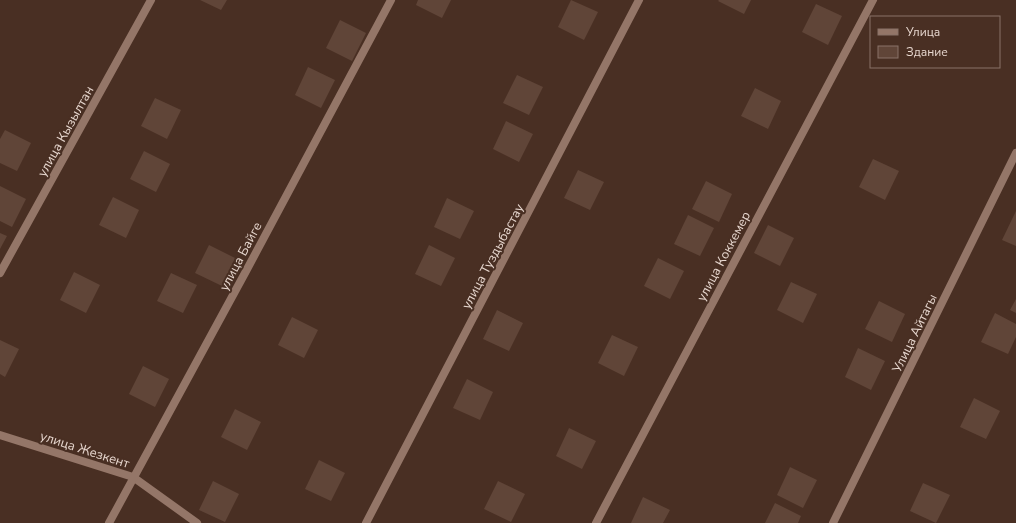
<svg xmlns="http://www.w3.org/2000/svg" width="1016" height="523" viewBox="0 0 1016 523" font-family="'Nunito Sans',sans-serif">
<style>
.building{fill:#604538}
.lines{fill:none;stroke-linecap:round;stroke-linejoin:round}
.minor{stroke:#947668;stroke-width:8}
.labels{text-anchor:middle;stroke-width:4;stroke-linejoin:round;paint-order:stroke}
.street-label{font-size:13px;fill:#e8d8d0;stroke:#492f23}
</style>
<rect width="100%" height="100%" fill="#492f23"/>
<g class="building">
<polygon points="200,0 227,0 221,10"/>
<polygon points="418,0 451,0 442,18 416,5"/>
<polygon points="571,0 598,12 584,40 558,27"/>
<polygon points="719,0 751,0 744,14 718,1"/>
<polygon points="816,4 842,16 828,45 802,32"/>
<polygon points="340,20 366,33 352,61 326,48"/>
<polygon points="308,67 335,80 321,108 295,95"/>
<polygon points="517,75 543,87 529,115 503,103"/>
<polygon points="755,88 781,101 768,129 741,116"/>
<polygon points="155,98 181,110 167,139 141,126"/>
<polygon points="506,121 533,134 519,162 493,149"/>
<polygon points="5,130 31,143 17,171 0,163 0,139"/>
<polygon points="144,151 170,164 156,192 130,179"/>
<polygon points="873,159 899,171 885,200 859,187"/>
<polygon points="578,170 604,182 590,210 564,198"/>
<polygon points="706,181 732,194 719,222 692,209"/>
<polygon points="0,186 26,199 12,227 0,221"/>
<polygon points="113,197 139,210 126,238 99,225"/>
<polygon points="447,198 474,211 460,239 434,227"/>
<polygon points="1016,211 1016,246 1002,240"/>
<polygon points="688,215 714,228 700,256 674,244"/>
<polygon points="768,225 794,238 780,266 754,253"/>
<polygon points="0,233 7,236 0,249"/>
<polygon points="209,245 235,258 222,286 195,273"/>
<polygon points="429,245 455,258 441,286 415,274"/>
<polygon points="658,258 684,271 670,299 644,286"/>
<polygon points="74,272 100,285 86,313 60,300"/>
<polygon points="171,273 197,285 183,313 157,301"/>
<polygon points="791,282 817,294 803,323 777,310"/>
<polygon points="1016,299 1016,313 1010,310"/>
<polygon points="879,301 905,314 892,342 865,329"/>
<polygon points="497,310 523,323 509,351 483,339"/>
<polygon points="995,313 1016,324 1016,337 1008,354 981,342"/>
<polygon points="292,317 318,330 304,358 278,345"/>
<polygon points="612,335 638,347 624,376 598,363"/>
<polygon points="0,340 19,349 5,377 0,374"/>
<polygon points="858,348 885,361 871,390 845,377"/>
<polygon points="143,366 169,379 155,407 129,394"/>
<polygon points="467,379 493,392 480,420 453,408"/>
<polygon points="974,398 1000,411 986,439 960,427"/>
<polygon points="235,409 261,422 247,450 221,437"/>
<polygon points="569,428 596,441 582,469 556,456"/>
<polygon points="319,460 345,473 331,501 305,489"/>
<polygon points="790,467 817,480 803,508 777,495"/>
<polygon points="213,481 239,494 225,522 199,510"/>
<polygon points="498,481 525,494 511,522 484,509"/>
<polygon points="923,483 950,495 936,523 910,511"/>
<polygon points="643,497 670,510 663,523 631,523"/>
<polygon points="775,503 801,516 798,523 765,523"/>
</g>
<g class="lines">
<g class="minor">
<polyline points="0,273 151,0"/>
<polyline points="0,435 133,477 197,523"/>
<polyline points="109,523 245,273 391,0"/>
<polyline points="366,523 639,0"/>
<polyline points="596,523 873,0"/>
<polyline points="833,523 1016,153"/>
</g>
</g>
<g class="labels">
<g class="street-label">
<text transform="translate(65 131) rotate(-61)" y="5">улица Кызылтан</text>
<text transform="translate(240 256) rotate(-62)" y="5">улица Байге</text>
<text transform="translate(492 256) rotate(-62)" y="5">улица Туздыбастау</text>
<text transform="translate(723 256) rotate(-62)" y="5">улица Коккемер</text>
<text transform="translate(914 333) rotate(-64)" y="5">Улица Айтагы</text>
<text transform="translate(85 449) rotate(18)" y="5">улица Жезкент</text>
</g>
</g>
<rect x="870" y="16" width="130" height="52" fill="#492f23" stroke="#897368"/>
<rect x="878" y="29" width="20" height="6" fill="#947668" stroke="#897368"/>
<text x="906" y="36" font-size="12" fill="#e8d8d0">Улица</text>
<rect x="878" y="46" width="20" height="12" fill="#604538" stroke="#897368"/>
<text x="906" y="56" font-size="12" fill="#e8d8d0">Здание</text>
</svg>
